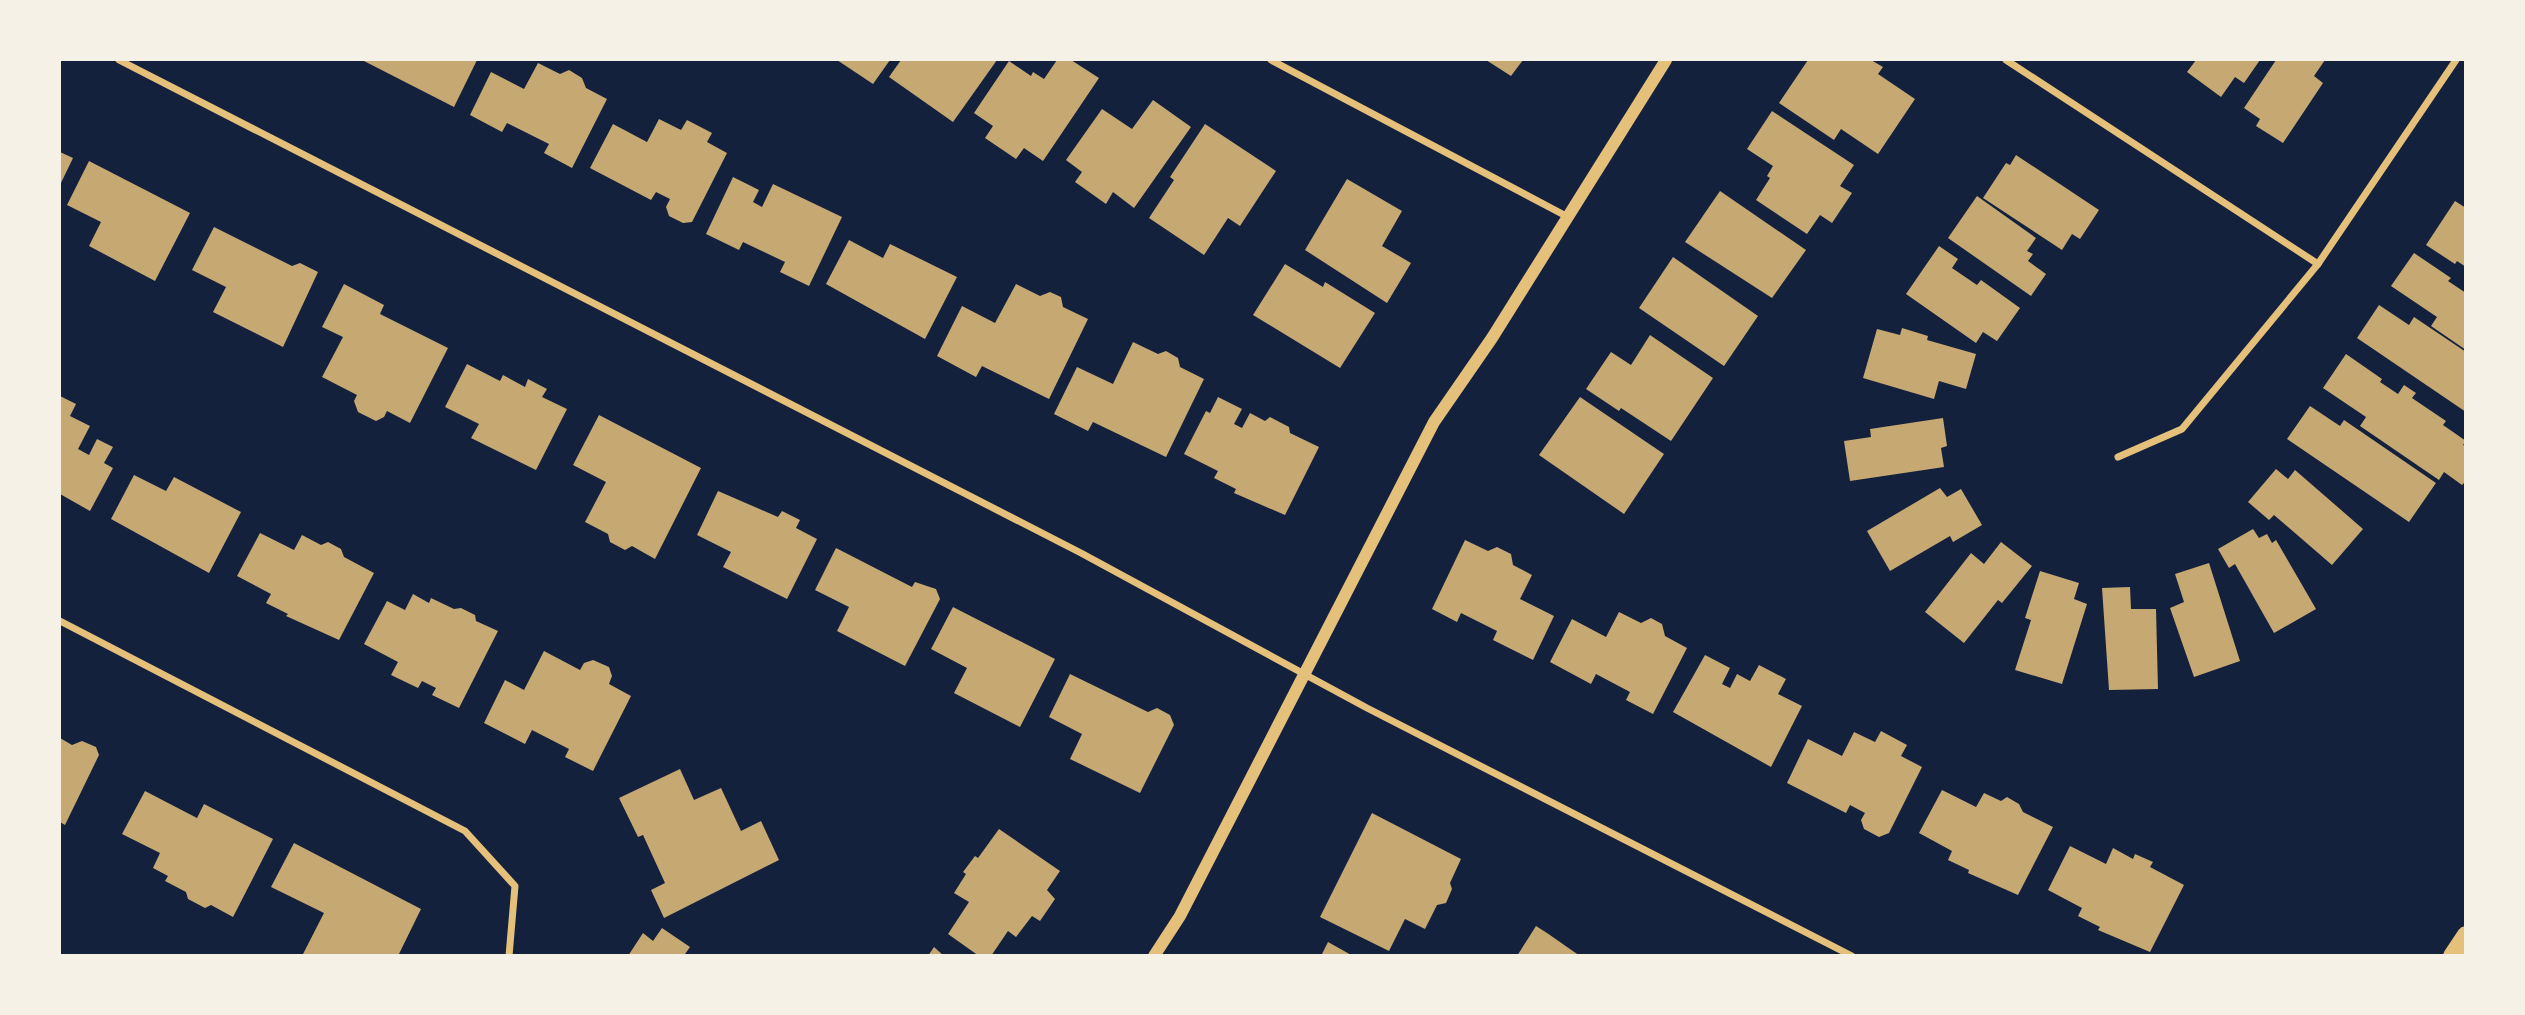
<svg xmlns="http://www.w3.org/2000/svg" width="2525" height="1015" viewBox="0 0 2525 1015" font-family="Poppins,sans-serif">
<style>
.building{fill:#c6a872}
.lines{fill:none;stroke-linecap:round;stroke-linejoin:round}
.minor{stroke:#e5c07b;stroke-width:7}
.tertiary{stroke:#e5c07b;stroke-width:12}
.primary{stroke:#e5c07b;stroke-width:18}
</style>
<rect width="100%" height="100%" fill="#14213d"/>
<g class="building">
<polygon points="362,60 477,60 454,107"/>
<polygon points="837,60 890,60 873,84"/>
<polygon points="901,60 997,60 953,122 889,77"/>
<polygon points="1057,60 1071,60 1099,78 1043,161 1024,148 1016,159 985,138 993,126 974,113 1009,61 1031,76 1033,72 1044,79"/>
<polygon points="1486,60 1523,60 1511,76"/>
<polygon points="1808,60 1871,60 1883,67 1878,74 1915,99 1878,154 1841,129 1834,140 1779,103"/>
<polygon points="2196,60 2260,60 2244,83 2235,77 2221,97 2187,72"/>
<polygon points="2276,60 2325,60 2314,76 2323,83 2283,143 2256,126 2260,119 2244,108"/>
<polygon points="538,63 560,74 569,70 582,78 586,88 607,99 572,168 544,153 549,144 507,123 502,132 470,115 491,72 524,89"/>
<polygon points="1153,100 1191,127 1134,208 1113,192 1106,204 1075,182 1082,172 1066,160 1102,109 1132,129"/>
<polygon points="1772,111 1854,165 1840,186 1852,193 1832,223 1820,215 1807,234 1756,200 1770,178 1767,176 1773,166 1747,149"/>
<polygon points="659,119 681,130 687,120 712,133 707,142 727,153 692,222 683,223 669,216 666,207 670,199 656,192 651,200 590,168 613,124 647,142"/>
<polygon points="1205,124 1276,171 1240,226 1228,218 1204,255 1149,218 1174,180 1170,177"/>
<polygon points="60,152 73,158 60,185"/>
<polygon points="2016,155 2099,210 2080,239 2072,234 2062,250 1983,198 2006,163 2010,165"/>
<polygon points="89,161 190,213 155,281 89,246 101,222 67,205"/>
<polygon points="733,177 759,190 753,202 762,207 773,184 842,217 809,286 780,272 785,262 743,242 739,250 706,234"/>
<polygon points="1347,179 1402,211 1382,246 1411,263 1387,303 1305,250"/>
<polygon points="1720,191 1806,250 1772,298 1685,242"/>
<polygon points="1977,196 2036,238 2027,251 2033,254 2028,261 2046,274 2031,296 1948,238"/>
<polygon points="2455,201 2466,208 2466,267 2457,261 2455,264 2426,245"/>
<polygon points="214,227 292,266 300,263 318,272 283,347 213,312 226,287 192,270"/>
<polygon points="849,240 883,258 890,244 957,277 925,339 826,284"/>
<polygon points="1939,246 1958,259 1952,268 1977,285 1981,280 2020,308 1997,341 1983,332 1976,343 1906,294"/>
<polygon points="2414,253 2451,278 2448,281 2466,293 2466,350 2431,326 2437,317 2391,286"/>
<polygon points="1673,257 1758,316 1724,366 1639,308"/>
<polygon points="1285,264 1323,287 1325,282 1375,313 1340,368 1253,315"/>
<polygon points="344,284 384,305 380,314 448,348 410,423 387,411 384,417 376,421 358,412 354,401 357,395 322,377 343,337 322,327"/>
<polygon points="1016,284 1040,296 1050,292 1061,297 1063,307 1088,319 1049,399 982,366 976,377 937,356 962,306 995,323"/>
<polygon points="2379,305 2409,325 2414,317 2466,352 2466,412 2357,338"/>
<polygon points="1902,328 1928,336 1927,340 1976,354 1966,389 1939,381 1934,399 1863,378 1877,329 1900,335"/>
<polygon points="1650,335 1713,378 1671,441 1621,408 1619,411 1586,389 1611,352 1631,365"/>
<polygon points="1133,342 1158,354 1166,351 1178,358 1180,367 1204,379 1166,457 1093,422 1088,431 1054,414 1077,367 1113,384"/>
<polygon points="2346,354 2382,379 2380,382 2398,394 2404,385 2416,393 2412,398 2446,421 2443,425 2466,441 2463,445 2466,446 2466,481 2462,485 2444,472 2439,480 2360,426 2366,417 2323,388"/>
<polygon points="467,364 500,381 503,375 525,387 528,379 547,389 542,397 567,409 536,470 471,438 479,424 445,407"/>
<polygon points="60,396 76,404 70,416 90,426 78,449 89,455 97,439 113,447 104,463 113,468 90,511 60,494"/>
<polygon points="1218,397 1242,409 1234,424 1242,428 1250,413 1265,421 1270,417 1289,427 1290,433 1319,447 1285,515 1234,493 1236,489 1214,478 1218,471 1184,454 1206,411 1210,413"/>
<polygon points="1580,397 1664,454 1624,514 1539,455"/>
<polygon points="2310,406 2340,426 2344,420 2436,483 2409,522 2287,439"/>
<polygon points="599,415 701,468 655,559 632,546 625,550 610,542 608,534 585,522 606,482 573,465"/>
<polygon points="1943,418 1947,446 1941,448 1944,467 1850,481 1844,441 1871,437 1870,429"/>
<polygon points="2276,469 2288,479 2295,470 2363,529 2332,565 2274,515 2269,520 2248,502"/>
<polygon points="134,475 166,491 174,477 241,512 209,573 111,519"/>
<polygon points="1940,488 1947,497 1961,489 1982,525 1953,542 1950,536 1890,571 1867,531"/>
<polygon points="718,491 778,517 782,511 800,520 796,528 817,539 787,599 723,567 731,552 697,535"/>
<polygon points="2253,529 2259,538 2267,534 2272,543 2276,540 2316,609 2274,633 2235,564 2229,568 2218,549"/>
<polygon points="260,533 294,550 302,535 321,545 328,542 341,549 344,557 374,573 339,640 286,616 288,614 266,603 271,594 237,576"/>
<polygon points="1465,540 1488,551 1497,547 1511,554 1513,565 1532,575 1520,599 1554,616 1533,660 1493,640 1497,631 1461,613 1457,622 1432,609"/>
<polygon points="2001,542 2032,566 2002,603 1998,600 1964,643 1925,612 1971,553 1984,564"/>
<polygon points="836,548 912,587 915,582 936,589 940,599 905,666 837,631 849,607 815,590"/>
<polygon points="2209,563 2240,661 2194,677 2170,608 2184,602 2175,574"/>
<polygon points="2040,571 2079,583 2074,599 2087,604 2062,684 2015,670 2031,620 2025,618"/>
<polygon points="2130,587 2131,609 2156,609 2158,689 2109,690 2102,588"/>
<polygon points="413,594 429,603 431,598 454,609 461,608 475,615 476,621 498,631 459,708 432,695 436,688 422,681 418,688 391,675 398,662 364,644 387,601 405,610"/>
<polygon points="953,607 1055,659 1020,727 954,693 967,668 931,649"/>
<polygon points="1619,612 1641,623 1651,618 1662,624 1665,636 1687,648 1653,714 1626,700 1630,692 1596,674 1591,684 1550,662 1572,619 1606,637"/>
<polygon points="544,651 580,670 584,663 593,660 609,667 612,676 609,684 631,696 593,771 565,757 569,749 532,730 525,744 484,723 505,680 524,690"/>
<polygon points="1705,655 1730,668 1722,684 1730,688 1737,674 1750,681 1759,665 1786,679 1778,694 1802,706 1771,767 1673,712"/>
<polygon points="1070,674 1148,712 1157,708 1170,715 1174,725 1140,793 1070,759 1082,734 1049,717"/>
<polygon points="1881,731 1907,745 1901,756 1922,767 1889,833 1879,837 1864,829 1861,820 1865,813 1850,805 1846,813 1787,783 1808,739 1842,756 1854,732 1875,742"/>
<polygon points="60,738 72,745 82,741 96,747 99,755 65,825 60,822"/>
<polygon points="680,769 694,800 721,788 741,831 761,821 779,860 664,918 651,890 665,883 643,835 638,837 619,798"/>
<polygon points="1942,790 1976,807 1984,793 2001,801 2007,797 2019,804 2023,812 2053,827 2018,895 1968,873 1969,870 1948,860 1952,851 1919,833"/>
<polygon points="145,791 197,818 204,804 273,839 233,917 211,905 205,908 188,899 186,892 165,881 168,876 153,868 160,853 122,834"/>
<polygon points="1372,813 1461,859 1450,883 1452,889 1446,903 1437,905 1425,929 1405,919 1389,951 1320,917"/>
<polygon points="999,829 1060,871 1047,890 1055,899 1040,921 1032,916 1016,937 1008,931 991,956 979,956 948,934 969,902 954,893 966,874 963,872 975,856 978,858"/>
<polygon points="294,843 421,909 398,956 302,956 324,913 271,887"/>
<polygon points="2070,846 2106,864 2113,848 2133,859 2135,854 2153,862 2150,867 2184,885 2150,952 2098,930 2100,927 2078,916 2082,908 2048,890"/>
<polygon points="1536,926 1547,933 1580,956 1517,956"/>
<polygon points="662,928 690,947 685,954 688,956 628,956 643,933 653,941"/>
<polygon points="1328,942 1353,956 1321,956"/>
<polygon points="934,947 944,956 928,956"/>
</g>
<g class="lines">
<g class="minor">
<polyline points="119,60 1081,553 1367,708 1852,956"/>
<polyline points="1271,60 1568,217"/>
<polyline points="2006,60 2318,264"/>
<polyline points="2118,457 2182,429 2318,264 2456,60"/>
<polyline points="60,621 465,831 515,886 509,956"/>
</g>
<polyline class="tertiary" points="1154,956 1180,916 1434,422 1492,338 1666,60"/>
<polyline class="primary" points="2452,956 2466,935"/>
</g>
<rect width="2525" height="1015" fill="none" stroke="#f6f1e7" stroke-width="122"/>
</svg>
